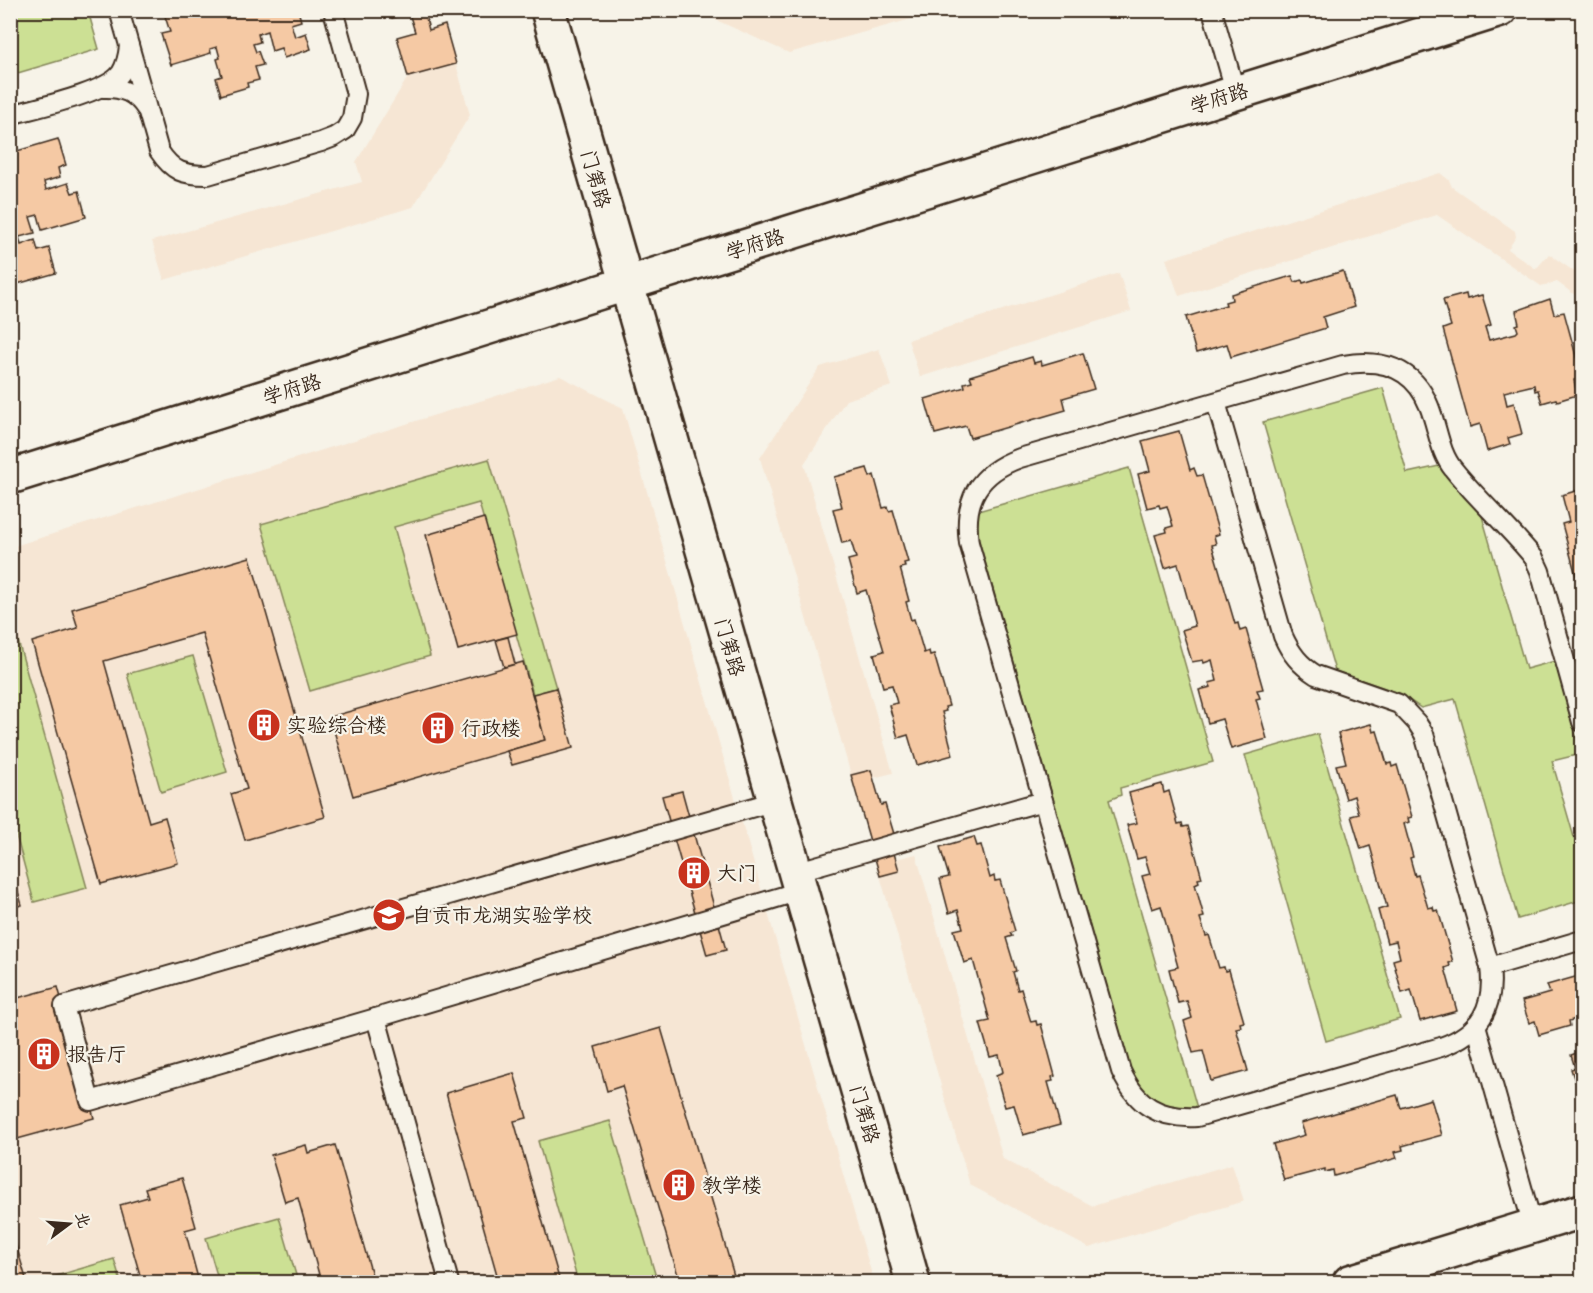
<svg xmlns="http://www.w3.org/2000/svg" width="1593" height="1293" viewBox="0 0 1593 1293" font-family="'Comic Neue','LXGW WenKai TC',sans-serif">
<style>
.built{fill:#f6e6d4}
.green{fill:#cce094;stroke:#848559;stroke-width:1.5}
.building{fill:#f5c9a4;stroke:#3b2a1e;stroke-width:1.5}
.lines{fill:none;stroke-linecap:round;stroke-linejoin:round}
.service-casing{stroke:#3b2a1e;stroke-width:22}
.minor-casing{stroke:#3b2a1e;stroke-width:38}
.service{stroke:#f7f3e8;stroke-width:18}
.minor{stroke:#f7f3e8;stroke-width:33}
.labels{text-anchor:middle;stroke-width:4.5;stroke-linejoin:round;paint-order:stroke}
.street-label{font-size:20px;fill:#3b2a1e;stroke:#f7f3e8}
.poi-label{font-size:20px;fill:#3b2a1e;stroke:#f7f3e8;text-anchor:start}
</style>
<rect width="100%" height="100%" fill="#f7f3e8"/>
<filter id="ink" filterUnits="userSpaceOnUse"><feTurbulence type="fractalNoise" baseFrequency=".0167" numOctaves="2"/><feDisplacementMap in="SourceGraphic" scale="12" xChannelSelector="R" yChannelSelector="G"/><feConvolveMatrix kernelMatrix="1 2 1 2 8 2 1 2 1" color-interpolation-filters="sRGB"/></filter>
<g filter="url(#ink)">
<g class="built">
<polygon points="696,11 940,11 789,53"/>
<polygon points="456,64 470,115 413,207 164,280 152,241 362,182 356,162 408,77"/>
<polygon points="1440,173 1449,180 1452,187 1515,231 1516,237 1508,249 1536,269 1549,254 1582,277 1582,318 1575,295 1557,282 1541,286 1437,215 1179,296 1166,259"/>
<polygon points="1119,273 1131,311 920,377 908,340"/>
<polygon points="879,349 892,386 846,400 804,464 893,773 873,778 851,775 760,458 820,367"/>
<polygon points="560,376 623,408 874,1282 11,1282 11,547"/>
<polygon points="916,854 1003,1159 1093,1206 1232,1164 1244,1201 1089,1248 970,1185 880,876 899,871 896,859"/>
</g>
<g class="green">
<polygon points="11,10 88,11 99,49 11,75"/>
<polygon points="1383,388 1407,473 1439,466 1482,516 1526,669 1555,661 1581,754 1552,761 1582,865 1582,900 1518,919 1455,699 1421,708 1399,693 1335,671 1263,422"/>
<polygon points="489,459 556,688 533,694 479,503 394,527 430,656 310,691 261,524"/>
<path d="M1129 468 1213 762 1120 788 1121 795 1109 800 1197 1108C1162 1111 1144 1097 1130 1067L976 530 978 511Z"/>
<polygon points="10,612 87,888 34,902 11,816"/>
<polygon points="193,656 227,772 161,792 127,674"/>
<polygon points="1318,734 1400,1019 1326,1041 1245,755"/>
<polygon points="610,1121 656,1277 638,1282 578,1282 538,1141"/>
<polygon points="279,1217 298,1282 219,1282 206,1238"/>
<polygon points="114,1259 121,1282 42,1282 42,1280"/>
</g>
<g class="building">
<polygon points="173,10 298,10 301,21 291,24 295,37 306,33 311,49 284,58 281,48 272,51 267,31 258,34 260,42 253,44 256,52 258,51 263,65 255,67 259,80 247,83 248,87 221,95 216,78 222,76 217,59 220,58 217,47 210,49 211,53 171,65 161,34 170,32 164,13"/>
<polygon points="390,10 424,10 429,30 445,25 456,64 408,77 397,37 415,32 409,13 392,18"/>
<polygon points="58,139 66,165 58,168 60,177 44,182 46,190 68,183 72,193 79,191 86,217 42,230 38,215 30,217 35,233 19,237 21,245 35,240 38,251 49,248 56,273 10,286 10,153"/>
<polygon points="1343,271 1354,307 1323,317 1326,328 1231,357 1227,344 1196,353 1186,317 1226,305 1225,302 1232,300 1231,294 1292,276 1295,282 1302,280 1303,283"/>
<polygon points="1466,294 1467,299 1482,295 1491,325 1485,327 1489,340 1516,333 1518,331 1516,325 1519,324 1516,311 1550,299 1554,314 1564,312 1582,378 1574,380 1577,395 1557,401 1556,399 1542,403 1538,390 1535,391 1534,385 1504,392 1507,405 1514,403 1522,434 1508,438 1510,444 1487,451 1480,424 1470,427 1443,329 1451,326 1443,300"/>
<polygon points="1083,353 1094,389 1063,398 1066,410 970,438 966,426 935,434 925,399 965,387 964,383 972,381 970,376 1032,357 1034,363 1041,361 1042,365"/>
<polygon points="1179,431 1190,470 1194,468 1197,476 1202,475 1219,534 1214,536 1216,544 1212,545 1235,624 1238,623 1240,631 1246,629 1263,689 1257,690 1260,698 1256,699 1267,739 1231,749 1222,719 1208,723 1199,690 1211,687 1209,683 1217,681 1212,660 1204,663 1203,660 1192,662 1182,630 1195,626 1178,564 1165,568 1155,535 1167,532 1166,528 1173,526 1167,506 1160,508 1159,505 1147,508 1138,474 1150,471 1142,441"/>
<polygon points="867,468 870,477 874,475 883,508 887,507 889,511 893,510 908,562 904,563 905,567 900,568 909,601 906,602 911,620 914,619 924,653 929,651 930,655 934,654 949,706 945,707 946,711 942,712 953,755 917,765 908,735 898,738 889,705 897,703 892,685 883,687 874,654 884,651 866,590 857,593 848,560 856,558 851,541 842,543 833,509 842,507 834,477"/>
<polygon points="1582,489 1582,598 1562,524 1569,522 1562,495"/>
<polygon points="484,518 517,634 458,650 426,535"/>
<polygon points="250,557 325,817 245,840 231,794 247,789 202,633 104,661 149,822 165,817 178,863 101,884 32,642 78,628 72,609"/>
<polygon points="508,637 515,664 504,667 496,640"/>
<polygon points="523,662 545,740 353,796 330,717"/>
<polygon points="556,688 573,748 512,765 507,751 545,740 533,694"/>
<polygon points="1371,724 1373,732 1377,731 1387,764 1391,763 1392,767 1397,765 1412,817 1408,818 1409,822 1404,824 1413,857 1410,858 1415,876 1418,875 1428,908 1433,907 1434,911 1438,910 1453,962 1449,963 1450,966 1445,968 1457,1011 1420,1021 1411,990 1402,993 1393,960 1400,958 1396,941 1387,943 1378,910 1387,907 1370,846 1361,849 1351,816 1359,814 1354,796 1346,799 1336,765 1346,763 1338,733"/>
<polygon points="871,770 881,805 885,804 894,834 889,835 899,871 880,876 851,775"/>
<polygon points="1162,784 1164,793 1169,791 1178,824 1182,823 1183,827 1188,826 1202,878 1198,879 1199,882 1195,884 1204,917 1200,918 1206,936 1209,935 1219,968 1224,967 1225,971 1229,970 1244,1022 1240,1023 1241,1027 1236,1028 1248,1071 1211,1081 1203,1051 1193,1053 1184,1021 1192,1018 1187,1001 1178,1003 1169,969 1178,967 1161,906 1152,909 1142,876 1150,874 1145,857 1137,859 1127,825 1137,823 1129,793"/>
<polygon points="682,791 726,950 707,955 662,796"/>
<polygon points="974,837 977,846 981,845 990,878 994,876 995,881 1000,880 1015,931 1010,933 1012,936 1006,938 1016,971 1013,972 1018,990 1021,989 1031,1022 1036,1021 1037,1025 1041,1024 1055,1076 1052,1077 1053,1081 1048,1082 1060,1125 1023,1135 1014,1105 1005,1107 996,1075 1003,1072 999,1055 990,1057 980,1023 990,1021 973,960 964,963 954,930 963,928 958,910 949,913 940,879 949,877 940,847"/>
<polygon points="10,864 22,905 10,908"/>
<polygon points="1582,975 1582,1019 1582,1017 1569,1021 1570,1026 1539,1035 1535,1021 1529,1023 1522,1001 1550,993 1547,985"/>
<polygon points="58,987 94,1118 10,1141 10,1000"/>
<polygon points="661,1028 735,1279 724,1282 680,1282 622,1086 607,1091 595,1047"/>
<polygon points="1582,1051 1582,1088 1578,1090 1571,1069 1575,1068 1571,1055"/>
<polygon points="514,1073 527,1118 514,1121 560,1282 499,1282 446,1093"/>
<polygon points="1397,1095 1401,1108 1431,1099 1442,1135 1402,1146 1403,1150 1395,1152 1397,1158 1334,1176 1333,1170 1325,1172 1325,1169 1284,1180 1273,1144 1305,1135 1301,1123"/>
<polygon points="306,1145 308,1153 335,1145 374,1282 321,1282 298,1198 285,1202 271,1155"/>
<polygon points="182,1178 196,1227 185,1230 199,1282 142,1282 120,1205 148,1197 145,1188"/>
<polygon points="14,1238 27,1282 10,1282 10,1239"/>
</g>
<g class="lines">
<g class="service-casing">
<g id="service">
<path d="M119 10 159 151C173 172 183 175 208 175L321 142 334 137 345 130 352 118 356 94 333 10"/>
<polyline points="1212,10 1236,94"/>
<path d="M103 88C122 87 136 93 146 109"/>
<path d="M10 115C35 108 107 93 121 73 126 65 128 56 129 46"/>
<path d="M1216 402 1283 636C1291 654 1300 665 1316 675L1399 704 1417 723 1424 734 1490 967C1495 1008 1480 1033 1441 1047L1197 1117C1159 1119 1137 1106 1121 1071L969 543C963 500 978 473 1020 458L1343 365C1381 358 1414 368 1429 406 1438 428 1439 452 1454 470 1479 501 1509 527 1534 558L1540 571 1582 722"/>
<polyline points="775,801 64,1006 90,1101 376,1018 800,891"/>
<polyline points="795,872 1043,801"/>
<polyline points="1490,967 1582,940"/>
<polyline points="376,1018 449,1282"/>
<polyline points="1476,1025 1533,1226"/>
</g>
</g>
<g class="minor-casing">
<g id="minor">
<polyline points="548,10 913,1282"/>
<polyline points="10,477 1500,10"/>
<polyline points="1350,1282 1582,1211"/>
</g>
</g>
<use href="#service" class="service"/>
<use href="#minor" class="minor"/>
</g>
</g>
<defs>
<g id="building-disc" transform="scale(1.725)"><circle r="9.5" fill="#c8321e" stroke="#f7f3e8"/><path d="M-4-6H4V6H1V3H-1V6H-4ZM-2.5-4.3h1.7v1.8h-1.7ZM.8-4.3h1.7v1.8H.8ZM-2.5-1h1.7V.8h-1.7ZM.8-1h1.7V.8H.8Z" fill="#fff"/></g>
<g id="school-disc" transform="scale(1.725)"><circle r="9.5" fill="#c8321e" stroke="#f7f3e8"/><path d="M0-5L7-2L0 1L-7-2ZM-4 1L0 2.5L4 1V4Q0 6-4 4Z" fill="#fff"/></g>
</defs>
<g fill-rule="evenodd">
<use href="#building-disc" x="264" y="725"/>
<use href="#building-disc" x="438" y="728"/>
<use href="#building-disc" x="694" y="873"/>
<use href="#school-disc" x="389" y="915"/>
<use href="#building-disc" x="44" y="1054"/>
<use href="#building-disc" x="679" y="1185"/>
</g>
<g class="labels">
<g class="street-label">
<text transform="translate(1219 98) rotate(-17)" y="7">学府路</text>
<text transform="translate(596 179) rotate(74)" y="7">门第路</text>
<text transform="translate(755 244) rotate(-17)" y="7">学府路</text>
<text transform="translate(292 389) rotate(-17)" y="7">学府路</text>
<text transform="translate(730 647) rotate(74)" y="7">门第路</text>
<text transform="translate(865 1114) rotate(74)" y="7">门第路</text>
</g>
<g class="poi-label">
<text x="287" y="732">实验综合楼</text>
<text x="461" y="735">行政楼</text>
<text x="717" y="880">大门</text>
<text x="412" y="922">自贡市龙湖实验学校</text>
<text x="67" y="1061">报告厅</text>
<text x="702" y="1192">教学楼</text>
</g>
</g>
<rect width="1593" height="1293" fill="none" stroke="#f7f3e8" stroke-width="36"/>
<rect x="18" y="18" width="1557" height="1257" fill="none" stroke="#3b2a1e" stroke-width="2" filter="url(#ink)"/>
<g transform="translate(69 1224) rotate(74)" stroke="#f7f3e8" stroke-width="4.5" paint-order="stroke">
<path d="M0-4.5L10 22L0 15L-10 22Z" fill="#3b2a1e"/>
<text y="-9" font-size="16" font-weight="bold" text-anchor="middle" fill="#3b2a1e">北</text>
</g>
</svg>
